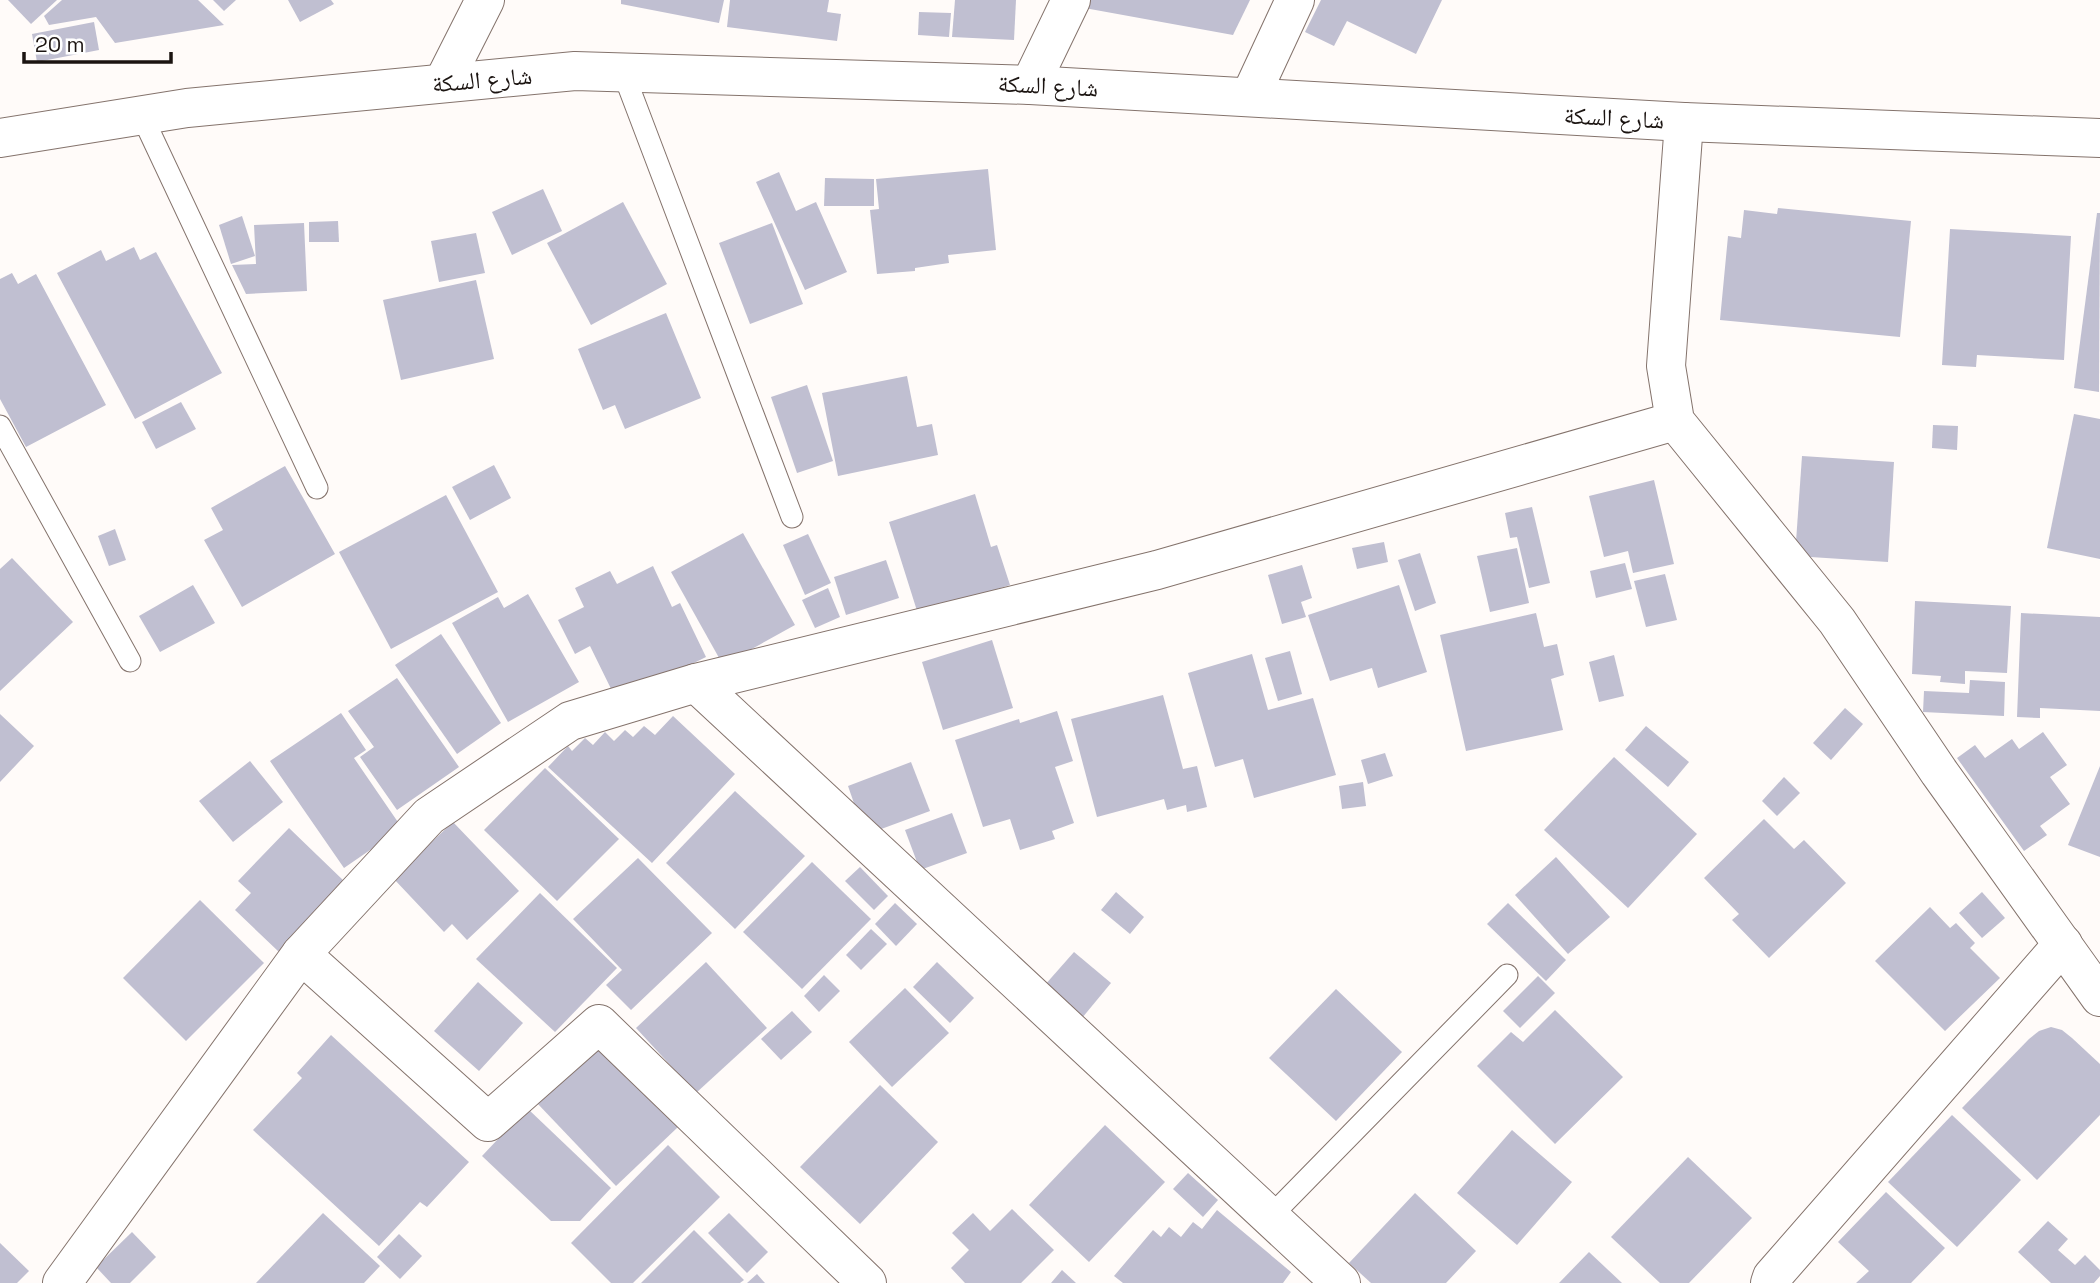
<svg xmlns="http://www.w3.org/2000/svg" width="2100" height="1283" viewBox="0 0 2100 1283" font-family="'Space Grotesk','Noto Naskh Arabic',sans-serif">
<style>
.building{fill:#c0bfd1}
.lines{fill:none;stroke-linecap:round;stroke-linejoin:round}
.lane-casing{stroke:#84736c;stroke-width:23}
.street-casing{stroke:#84736c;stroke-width:40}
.secondary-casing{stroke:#84736c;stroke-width:40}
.lane{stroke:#fff;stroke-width:21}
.street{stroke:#fff;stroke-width:38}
.secondary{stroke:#fff;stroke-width:38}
.labels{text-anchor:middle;stroke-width:5;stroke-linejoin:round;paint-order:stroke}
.street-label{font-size:24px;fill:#1b1411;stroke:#fff}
</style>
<rect width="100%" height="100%" fill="#fffbf9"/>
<g class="building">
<polygon points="8,0 57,0 31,24"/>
<polygon points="62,0 198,0 224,25 115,43 96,17 49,25 44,16"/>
<polygon points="213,0 236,0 224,11"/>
<polygon points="288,0 331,0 334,4 300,22"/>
<polygon points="621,0 724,0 719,23 621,4"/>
<polygon points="730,0 829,0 827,12 841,14 837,41 727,27"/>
<polygon points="955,0 1016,0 1014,40 952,37"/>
<polygon points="1083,0 1250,0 1233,35 1079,7"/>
<polygon points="1321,0 1442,0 1416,54 1347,21 1334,46 1305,32"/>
<polygon points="919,12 951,13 949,37 918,35"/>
<polygon points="94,22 99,50 37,62 32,34"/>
<polygon points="988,169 996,250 948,255 949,263 915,268 915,271 877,274 870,210 879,209 876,179"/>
<polygon points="779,172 796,211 816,202 847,272 805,290 756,182"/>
<polygon points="825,178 874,179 874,206 824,206"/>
<polygon points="543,189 562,231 512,255 492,212"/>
<polygon points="623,202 667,284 591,325 547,243"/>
<polygon points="1778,208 1911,221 1900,337 1720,320 1728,236 1741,238 1744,210 1777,214"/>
<polygon points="2097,213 2100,213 2099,392 2074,388"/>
<polygon points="242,216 255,256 231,264 219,225"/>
<polygon points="338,221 339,242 309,242 309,222"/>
<polygon points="304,223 307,291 246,294 232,265 256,264 254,225"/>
<polygon points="772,223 803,304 750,324 719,243"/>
<polygon points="1950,229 2071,236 2064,360 1977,355 1976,367 1942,365"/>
<polygon points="476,233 485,273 439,282 431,241"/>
<polygon points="134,247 140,260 156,252 222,373 135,419 57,273 101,250 106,261"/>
<polygon points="12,273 18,284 36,274 106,405 26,447 0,399 0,279"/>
<polygon points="476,280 494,359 401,380 383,300"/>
<polygon points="666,313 701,398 625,429 615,405 603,410 578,349"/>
<polygon points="907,376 917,427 932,424 938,455 838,476 822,393"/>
<polygon points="807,385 833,461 797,473 771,397"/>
<polygon points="181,402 196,429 156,449 142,422"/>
<polygon points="2074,414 2100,419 2100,559 2047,548"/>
<polygon points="1933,425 1958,426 1957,450 1932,448"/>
<polygon points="1802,456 1894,462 1888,562 1795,556"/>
<polygon points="494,465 511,498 470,520 452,487"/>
<polygon points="285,466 335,554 242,607 204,540 223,530 211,508"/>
<polygon points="1654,480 1674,564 1633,573 1628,551 1604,557 1589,496"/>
<polygon points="975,494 991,547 997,545 1010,585 918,614 889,522"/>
<polygon points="446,495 498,592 391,649 339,552"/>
<polygon points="1532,507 1550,583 1529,588 1517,537 1510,538 1505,513"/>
<polygon points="115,529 126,560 109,566 98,536"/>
<polygon points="743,533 795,625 723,665 671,572"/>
<polygon points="808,534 831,583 805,595 783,545"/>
<polygon points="1384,542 1388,562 1357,569 1352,548"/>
<polygon points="1517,548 1529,603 1490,612 1477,556"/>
<polygon points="1420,553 1436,603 1415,611 1398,560"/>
<polygon points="12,558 73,622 0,691 0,569"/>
<polygon points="886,560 899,598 846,615 834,577"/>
<polygon points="1625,563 1632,589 1596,598 1590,571"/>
<polygon points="1302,565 1312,598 1301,602 1306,617 1282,624 1268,575"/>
<polygon points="653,566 672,607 680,603 706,657 617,701 590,646 575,654 558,620 584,607 575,588 610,571 617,584"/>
<polygon points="1665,574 1677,620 1646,627 1634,581"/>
<polygon points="193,585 215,623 160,652 139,616"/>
<polygon points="1399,585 1427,672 1378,688 1372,668 1330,681 1308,615"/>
<polygon points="828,588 840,617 815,628 802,600"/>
<polygon points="528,594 579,682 508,722 452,623 498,597 504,608"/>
<polygon points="1915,601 2011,606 2007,673 1965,671 1965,684 1940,682 1941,676 1912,674"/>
<polygon points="1536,613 1544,647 1557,644 1564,675 1551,679 1563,730 1466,751 1440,635"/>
<polygon points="2021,613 2100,617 2100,711 2040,708 2040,718 2017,717"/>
<polygon points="441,634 501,723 457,754 395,665"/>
<polygon points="992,640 1013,708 943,730 922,662"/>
<polygon points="1290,651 1302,694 1278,701 1265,658"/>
<polygon points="1252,654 1268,710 1313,698 1336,775 1254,798 1243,759 1215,767 1188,673"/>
<polygon points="1614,655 1624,696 1599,702 1589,662"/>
<polygon points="397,678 459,767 397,810 360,757 374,747 348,711"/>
<polygon points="1970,680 2005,682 2004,716 1923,712 1924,691 1969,693"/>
<polygon points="1163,695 1183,769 1197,766 1207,807 1187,812 1186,805 1167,810 1164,799 1097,817 1071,719"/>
<polygon points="1845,708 1863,724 1831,760 1813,743"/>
<polygon points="1057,711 1073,761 1055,767 1074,823 1052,831 1055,839 1020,850 1010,819 983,827 955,740 1019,719 1020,723"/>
<polygon points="341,713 366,750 354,758 402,828 344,868 270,761"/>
<polygon points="0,714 34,746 0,782"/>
<polygon points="673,716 735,774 652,863 548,767 568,746 572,751 585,738 593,745 605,732 614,741 625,730 633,737 644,726 655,735"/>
<polygon points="1646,726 1689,762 1668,787 1625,750"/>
<polygon points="2043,732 2067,765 2050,777 2070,804 2040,826 2047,835 2024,851 1957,758 1975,745 1985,758 2012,739 2019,749"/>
<polygon points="1385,753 1393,776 1368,784 1361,760"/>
<polygon points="1614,757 1697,834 1628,908 1544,830"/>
<polygon points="250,761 283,802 233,842 199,801"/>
<polygon points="911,762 930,811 865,835 848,786"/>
<polygon points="2100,766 2100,857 2068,845"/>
<polygon points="545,768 619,839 557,901 484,830"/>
<polygon points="1784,777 1800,793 1777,816 1762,801"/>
<polygon points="1363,782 1366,806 1342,809 1339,786"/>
<polygon points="735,791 805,856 735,929 666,863"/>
<polygon points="952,813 967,853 920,870 905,830"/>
<polygon points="1764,819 1794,849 1804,840 1846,883 1769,958 1732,920 1739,914 1704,878"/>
<polygon points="453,822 519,891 467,940 452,924 444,932 393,878"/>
<polygon points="289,828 345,882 279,952 235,910 251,893 238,881"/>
<polygon points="1556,857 1610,917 1568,954 1515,895"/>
<polygon points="638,858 712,933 631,1010 606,985 622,970 573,919"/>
<polygon points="812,862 871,919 802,989 743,932"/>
<polygon points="860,867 888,896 874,910 845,881"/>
<polygon points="1116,892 1144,917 1130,934 1101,910"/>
<polygon points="1982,892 2005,918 1982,938 1959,913"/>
<polygon points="540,893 617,968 555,1032 476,959"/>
<polygon points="200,900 264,963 186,1041 123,978"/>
<polygon points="895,903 917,924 896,946 875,924"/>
<polygon points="1508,903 1566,960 1546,981 1487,924"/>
<polygon points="1930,907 1950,928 1956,923 1975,943 1970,948 2000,978 1945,1031 1875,961"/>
<polygon points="871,929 887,944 861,970 846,955"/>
<polygon points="1074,952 1111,983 1082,1018 1044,986"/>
<polygon points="706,962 767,1028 696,1093 636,1028"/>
<polygon points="937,962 974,998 950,1023 913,987"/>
<polygon points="824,975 840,991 819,1012 804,996"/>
<polygon points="1538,976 1555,993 1520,1028 1503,1011"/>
<polygon points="478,982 523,1023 479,1071 434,1031"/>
<polygon points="905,988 949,1033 892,1087 849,1042"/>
<polygon points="1336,989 1402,1052 1336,1121 1269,1058"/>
<polygon points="1555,1010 1623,1077 1555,1144 1477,1066 1511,1032 1523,1042"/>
<polygon points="792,1011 812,1032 781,1060 761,1039"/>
<polygon points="2051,1027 2062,1030 2072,1038 2100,1064 2100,1115 2037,1180 1962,1108 2029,1039 2039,1031"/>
<polygon points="331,1035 469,1162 427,1207 420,1202 379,1246 253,1130 302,1078 297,1073"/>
<polygon points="599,1044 678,1127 616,1186 537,1103"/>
<polygon points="880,1085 938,1142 860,1224 800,1167"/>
<polygon points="527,1108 611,1188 580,1221 551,1221 482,1156"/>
<polygon points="1952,1115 2021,1180 1957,1247 1888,1182"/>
<polygon points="1105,1125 1165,1182 1089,1262 1029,1205"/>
<polygon points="1512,1130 1572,1182 1517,1245 1457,1193"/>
<polygon points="668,1145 720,1197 633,1283 611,1283 571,1243"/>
<polygon points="1688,1157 1752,1218 1689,1283 1660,1283 1611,1237"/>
<polygon points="1188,1173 1218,1200 1203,1217 1173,1189"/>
<polygon points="1886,1192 1945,1248 1911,1283 1856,1283 1869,1271 1838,1242"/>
<polygon points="1415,1193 1476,1251 1446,1283 1371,1283 1349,1263"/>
<polygon points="1012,1209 1054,1250 1021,1283 965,1283 951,1268 969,1250 952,1233 973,1213 990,1231"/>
<polygon points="1217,1210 1291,1272 1283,1283 1123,1283 1114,1276 1153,1230 1161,1237 1169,1227 1181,1237 1193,1222 1202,1229"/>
<polygon points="323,1213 380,1266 364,1283 256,1283"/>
<polygon points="729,1213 768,1252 747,1273 708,1233"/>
<polygon points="2048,1221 2068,1239 2058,1250 2075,1265 2085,1255 2100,1270 2100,1276 2094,1283 2051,1283 2018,1252"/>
<polygon points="694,1230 744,1280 740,1283 641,1283"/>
<polygon points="132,1232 156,1257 130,1283 111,1283 96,1267"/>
<polygon points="399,1234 422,1256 400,1279 377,1257"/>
<polygon points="0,1243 29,1271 17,1283 0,1283"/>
<polygon points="1589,1252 1622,1283 1559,1283"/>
<polygon points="1062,1270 1076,1283 1051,1283"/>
<polygon points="757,1274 765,1283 747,1283"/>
</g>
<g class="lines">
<g class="lane-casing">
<g id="lane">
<polyline points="623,72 792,517"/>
<polyline points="142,116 317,488"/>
<polyline points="0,426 130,661"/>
<polyline points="1270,1217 1507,975"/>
</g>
</g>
<g class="street-casing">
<g id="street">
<polyline points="443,83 485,0"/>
<polyline points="1030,85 1071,0"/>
<polyline points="1250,97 1295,0"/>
<polyline points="1684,122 1666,366 1675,421 1837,621 1939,772 2100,997"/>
<polyline points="696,683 1341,1283"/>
<polyline points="301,954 488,1122 599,1024 867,1283"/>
<polyline points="62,1283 301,954 429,816 570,721 696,683 1157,570 1675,421"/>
<polyline points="1770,1283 1772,1277 2063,944"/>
</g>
</g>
<g class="secondary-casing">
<polyline id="secondary" points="0,138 187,108 575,71 1030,85 1684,122 2100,138"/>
</g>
<use href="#lane" class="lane"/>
<use href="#street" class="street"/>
<use href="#secondary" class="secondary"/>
</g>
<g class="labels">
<g class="street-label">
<text transform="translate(482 80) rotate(-5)" y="8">شارع السكة</text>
<text transform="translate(1048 86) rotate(3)" y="8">شارع السكة</text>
<text transform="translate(1614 118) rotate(3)" y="8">شارع السكة</text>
</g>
</g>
<path d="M24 52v10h147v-10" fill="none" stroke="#1b1411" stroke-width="3.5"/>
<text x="35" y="52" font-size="21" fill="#1b1411" stroke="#ffffff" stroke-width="5" paint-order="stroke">20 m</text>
</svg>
